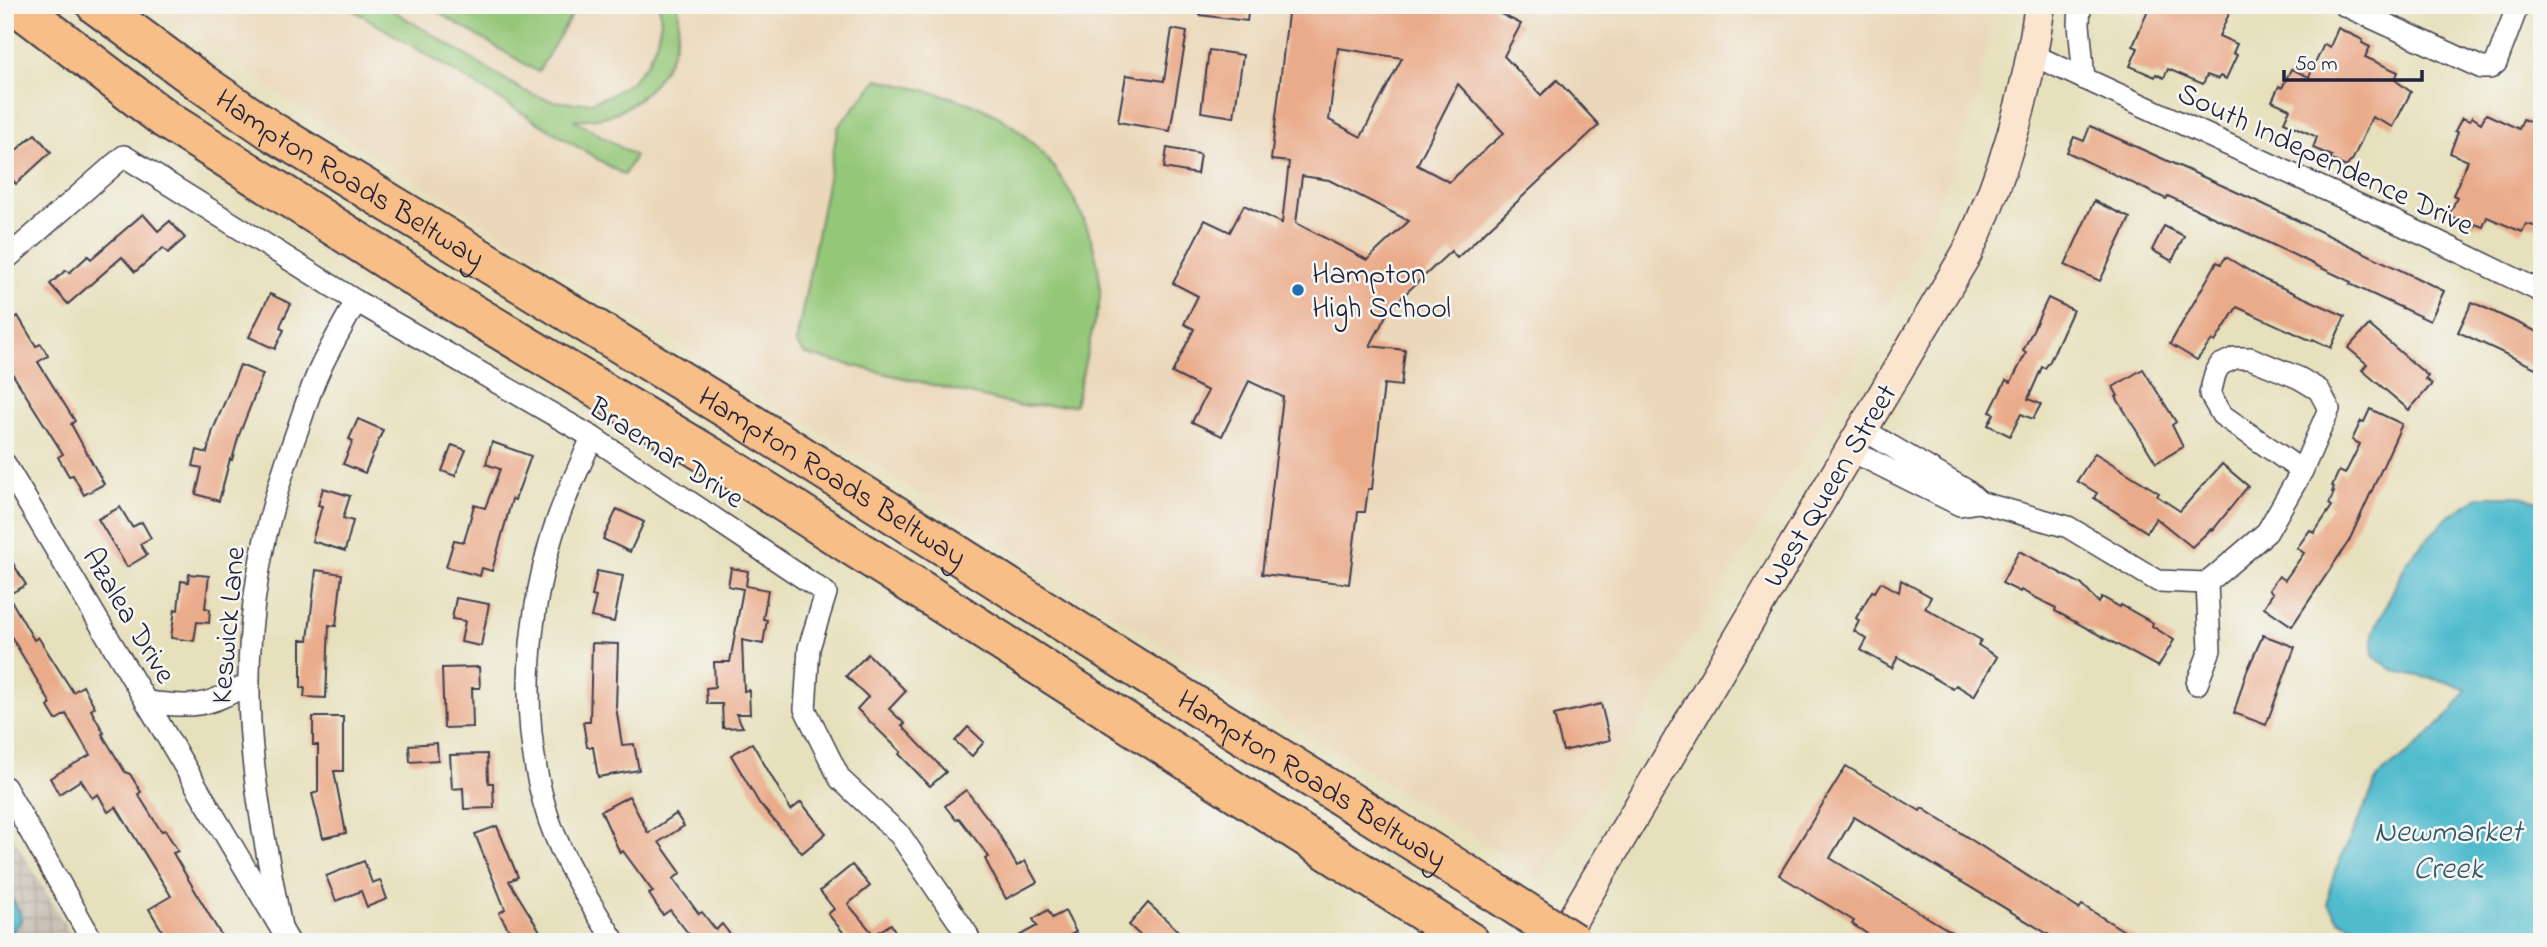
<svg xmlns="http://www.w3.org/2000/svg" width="2547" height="947" viewBox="0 0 2547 947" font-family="'Indie Flower',sans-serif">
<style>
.built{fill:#ebd8ba}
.industrial{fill:url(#industrial-grid)}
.pitch{fill:#94c778;stroke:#5b745a;stroke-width:2}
.water{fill:#51bcce;stroke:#3a6f84;stroke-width:2}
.building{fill:#eaab8a;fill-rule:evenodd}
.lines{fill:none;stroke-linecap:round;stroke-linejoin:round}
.minor-casing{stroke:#403e4e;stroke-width:24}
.secondary-casing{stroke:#403e4e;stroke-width:33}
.motorway-casing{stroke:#403e4e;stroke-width:42}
.minor{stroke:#fff;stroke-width:21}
.secondary{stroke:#fce5cf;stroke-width:30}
.motorway{stroke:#f7be88;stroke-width:38}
.motorway-bridge-casing{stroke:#403e4e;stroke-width:42;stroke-linecap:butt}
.motorway-bridge{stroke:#f7be88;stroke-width:38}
.poi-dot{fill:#1f6fb2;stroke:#f6f6f2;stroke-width:2.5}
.labels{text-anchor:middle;stroke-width:5;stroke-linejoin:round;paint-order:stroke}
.street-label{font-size:30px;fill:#22223b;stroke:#f6f6f2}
.poi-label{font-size:30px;fill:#22223b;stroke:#f6f6f2;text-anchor:start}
.water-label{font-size:32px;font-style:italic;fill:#32586e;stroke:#f6f6f2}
</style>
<defs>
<pattern id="industrial-grid" width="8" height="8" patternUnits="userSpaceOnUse" patternTransform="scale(1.75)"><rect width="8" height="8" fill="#cbc3b8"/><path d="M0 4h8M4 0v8" fill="none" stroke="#aea79f"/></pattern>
</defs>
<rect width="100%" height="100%" fill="#f6f6f2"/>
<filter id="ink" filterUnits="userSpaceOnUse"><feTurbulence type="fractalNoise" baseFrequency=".0143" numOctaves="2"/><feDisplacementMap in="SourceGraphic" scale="14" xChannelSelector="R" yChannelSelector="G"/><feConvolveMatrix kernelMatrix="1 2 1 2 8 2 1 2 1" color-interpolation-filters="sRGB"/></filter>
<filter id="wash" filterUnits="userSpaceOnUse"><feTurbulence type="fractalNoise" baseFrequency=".00686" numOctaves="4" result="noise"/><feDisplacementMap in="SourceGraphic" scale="28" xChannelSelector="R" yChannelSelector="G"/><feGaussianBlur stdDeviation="1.57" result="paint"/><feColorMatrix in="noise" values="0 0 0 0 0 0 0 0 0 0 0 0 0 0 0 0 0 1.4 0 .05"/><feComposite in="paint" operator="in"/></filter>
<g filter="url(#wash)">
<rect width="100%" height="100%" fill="#e7e0bc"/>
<polygon class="built" points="157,5 1994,5 1977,99 1956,162 1919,250 1801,459 1647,712 1542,879 306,113"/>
<polygon class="industrial" points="5,823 67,928 75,942 5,942"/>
<g class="pitch">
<path d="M345 5H384L524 91 552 101 573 103 591 102 611 95 631 82 647 63 656 44 661 21 659 5H678C684 53 652 101 607 116 597 119 585 119 575 120L635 156 624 175Z"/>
<polygon points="426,5 578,5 538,72"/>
<path d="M878 79C915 89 956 95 990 112 1051 142 1102 228 1100 296 1100 306 1095 317 1093 327 1087 353 1081 379 1075 405L1019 406 805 354 796 343 838 127Z"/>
</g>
<g class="water">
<polygon points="2480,496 2520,496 2542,502 2542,942 2384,942 2338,919 2328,904 2329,891 2335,871 2379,776 2422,742 2454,709 2466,690 2447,682 2395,671 2373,656 2373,633 2408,559 2447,518"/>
<polygon points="5,888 19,911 21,920 15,929 5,934"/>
</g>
<g id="blocks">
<g class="building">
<polygon points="1200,5 1249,5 1247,21 1200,15"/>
<path d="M1289 5H1496L1493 10 1521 24 1504 56 1541 95 1557 80 1599 125 1457 258 1451 251 1390 308 1370 346 1405 350 1401 386 1384 384 1372 489H1368L1365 512H1358L1349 584 1262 574 1283 397 1249 381 1222 436 1192 422 1208 391 1172 373 1194 329 1184 324 1198 296 1173 283 1205 220 1230 232 1244 205 1282 223 1289 162 1271 160ZM1338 48 1402 58 1361 137 1329 120ZM1458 84 1504 133 1449 182 1417 165ZM1302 176 1329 180 1409 221 1367 260 1296 223Z"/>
<polygon points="2150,5 2233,5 2219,36 2237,44 2233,53 2237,55 2226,79 2220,76 2218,79 2207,75 2203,84 2168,69 2164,78 2156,74 2155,77 2130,66 2138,48 2133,46"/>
<polygon points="2338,28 2363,40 2362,43 2370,47 2365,57 2398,72 2395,80 2411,92 2393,127 2372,117 2353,159 2346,167 2330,159 2332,156 2313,148 2317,137 2284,122 2290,109 2272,101 2279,86 2282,88 2291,69 2309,77 2324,44 2330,47"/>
<polygon points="1172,29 1187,32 1170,131 1118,122 1126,75 1164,81"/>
<polygon points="1209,50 1243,55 1234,117 1201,112"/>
<polygon points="2486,114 2519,129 2523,119 2542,127 2542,228 2526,224 2522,232 2487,217 2483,227 2475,224 2474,227 2449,216 2457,197 2453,195 2468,161 2450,153 2458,132 2455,131 2462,118 2470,121 2472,117 2481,123"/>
<polygon points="2090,126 2261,203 2444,291 2430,321 2350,284 2351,282 2271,244 2168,196 2166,199 2067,152 2074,137 2084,141"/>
<polygon points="35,134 51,152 16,184 5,171 5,160"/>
<polygon points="1167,148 1200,154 1197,174 1164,168"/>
<polygon points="2094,201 2130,218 2100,281 2065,265"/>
<polygon points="143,214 158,231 170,221 185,238 168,253 163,248 135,272 122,257 68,304 50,284 66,270 69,273 88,256 91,259"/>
<polygon points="2164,226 2184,236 2172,261 2152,250"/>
<polygon points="2226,257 2265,280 2345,316 2331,348 2313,339 2312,341 2237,307 2215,342 2212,340 2197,360 2170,344 2217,262 2221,264"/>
<polygon points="270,294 291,304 281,324 280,328 284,330 275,349 249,337"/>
<polygon points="2048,298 2073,310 2050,361 2045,368 2042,367 2028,399 2041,404 2033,419 2021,414 2010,436 1988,425 1994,414 1990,412 2006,380 2011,382 2026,353 2023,351"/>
<polygon points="2472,302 2542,334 2542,371 2458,332"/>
<polygon points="18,316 36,346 41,344 48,356 38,362 75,421 71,424 104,484 84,495 73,475 69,476 58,457 63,454 5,362 5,323"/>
<polygon points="2369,325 2428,376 2425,379 2432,384 2409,410 2362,370 2367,364 2348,348"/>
<polygon points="240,365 263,374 239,435 232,460 230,459 219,501 196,494 202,468 193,466 197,450 207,453 213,430"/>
<polygon points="2143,369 2176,422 2172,425 2183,447 2156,463 2116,397 2118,396 2113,387"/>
<polygon points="2370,409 2402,424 2349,541 2292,626 2264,607 2273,593 2269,590 2279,576 2285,580 2304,553 2297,548 2310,530 2314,533 2332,506 2329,504 2334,492 2332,492 2334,487 2332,486 2339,471 2345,474 2360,444 2352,440 2361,421 2364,422"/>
<polygon points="358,419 383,430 365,473 343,464 353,441 349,439"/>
<polygon points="492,442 531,456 515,500 512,499 492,571 482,568 480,576 446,567 454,540 464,542 474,505 485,508 500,469 486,464"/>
<polygon points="452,445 466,450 455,476 442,471"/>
<polygon points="2095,453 2159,493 2157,496 2180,511 2222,464 2248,486 2213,530 2211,529 2192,547 2156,518 2147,532 2094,498 2097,493 2077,481"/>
<polygon points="323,488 350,496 343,518 353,521 345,551 312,541 322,506 318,505"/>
<polygon points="120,507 132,527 142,522 151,538 140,544 147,555 127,567 98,519"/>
<polygon points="617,509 644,522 630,552 603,539"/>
<polygon points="5,550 26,585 8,595 34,640 38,637 73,692 83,686 95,707 91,710 104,733 102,734 125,772 130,774 141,792 138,794 159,828 162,831 165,830 178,851 173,853 225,942 169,942 149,909 171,896 116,807 108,812 98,794 92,798 81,780 59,794 50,778 90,755 66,714 56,720 48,707 51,704 5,626"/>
<polygon points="2019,551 2081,584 2099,603 2102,597 2120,607 2121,605 2153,623 2152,626 2174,640 2158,667 2055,611 2056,608 2021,590 2020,592 2002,583"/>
<polygon points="731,568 748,571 746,586 768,590 763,619 767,620 763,644 742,640 744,691 749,690 750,714 736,714 743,727 723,728 722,704 707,704 706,688 715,687 714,662 730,662 743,589 728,586"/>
<polygon points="316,570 342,574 336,626 329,625 326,698 304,697 305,688 301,688 301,640 308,640"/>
<polygon points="597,571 623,576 614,622 591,617 596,597 592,596"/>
<polygon points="189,574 209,576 205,608 210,609 209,623 197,622 194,641 171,638 175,609 178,610 181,581 188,582"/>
<polygon points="1901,580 1931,597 1925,608 1981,640 1978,645 1997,657 1974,696 1956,685 1953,689 1898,657 1892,668 1861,650 1867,639 1854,631 1859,621 1856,618 1872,591 1875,592 1881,582 1899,592"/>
<polygon points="456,598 489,604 481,646 461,642 465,621 452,619"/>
<polygon points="2263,635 2295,647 2266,725 2234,713 2246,673"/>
<polygon points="592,643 618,644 616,707 622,745 634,744 639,770 598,777 593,747 587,747 583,722 590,722"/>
<polygon points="868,654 906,691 889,709 905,724 902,726 946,772 930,786 899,754 901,752 857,709 868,697 846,676"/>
<polygon points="479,667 480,688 472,688 473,727 444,728 442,668"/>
<polygon points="1601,704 1610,740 1563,751 1554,715"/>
<polygon points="313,717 343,717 343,771 334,771 346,833 323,838 312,794 318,792 318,745 313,745"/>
<polygon points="968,727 984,742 972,756 955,741"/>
<polygon points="437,743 438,760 410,762 409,745"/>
<polygon points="752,743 791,810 801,802 826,833 802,853 759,803 731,755"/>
<polygon points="487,754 488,779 489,783 493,783 494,808 464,809 463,788 452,789 450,755"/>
<polygon points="1846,766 1920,811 1922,808 2079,909 2082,905 2142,942 2061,942 1854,817 1830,858 1968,942 1880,942 1852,924 1854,921 1779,875"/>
<polygon points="966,790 996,829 1017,866 1025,861 1037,882 1006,899 985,859 989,857 959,818 956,820 945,806"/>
<polygon points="629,796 648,833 676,814 684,826 659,842 681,873 673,879 699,914 702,912 716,930 722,924 736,942 695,942 670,910 663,915 649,894 653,892 623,851 620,853 601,811"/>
<polygon points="497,826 518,877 509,881 543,936 534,942 516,942 499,913 505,909 475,834"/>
<polygon points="364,861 372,883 380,880 387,899 367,907 361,891 336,901 326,876"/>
<polygon points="852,865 870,886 848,904 874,935 891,924 901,942 851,942 828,914 834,909 820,891"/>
<polygon points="1148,903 1172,925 1190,942 1147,942 1129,925"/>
<polygon points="1048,910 1052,918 1065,911 1076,932 1057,942 1008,942 1037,926 1033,919"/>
</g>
</g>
</g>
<g filter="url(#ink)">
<use href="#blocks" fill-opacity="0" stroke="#403e4e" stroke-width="2"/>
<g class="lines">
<g class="minor-casing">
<g id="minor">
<polyline points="2080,5 2079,24 2084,79"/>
<polyline points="2344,5 2482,68 2490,68 2496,63 2518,5"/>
<polyline points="2033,55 2435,240 2542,292"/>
<polyline points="5,260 124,156 356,301 592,437 826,593 809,648 805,709 840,779 900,835 967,934 970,942"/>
<path d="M592 437C579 469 562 502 552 536 525 627 519 729 549 820 564 863 590 903 615 942"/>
<polyline points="1850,450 1960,505 1979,502 1966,490 1862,429"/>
<polyline points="5,464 289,942"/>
<polyline points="1979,502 2068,527 2158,581 2207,583 2267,532 2302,471 2329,409 2319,390 2299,378 2250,358 2235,358 2220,365 2215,374 2210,394 2222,415 2302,471"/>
<polyline points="2197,684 2210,650 2207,583"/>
<path d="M147 702C195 708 206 707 248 684"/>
<polyline points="5,787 93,942"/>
<path d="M281 927C268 859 254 791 250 722 244 620 262 527 297 431 304 411 310 390 319 371 330 347 344 324 356 301"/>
</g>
</g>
<g class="secondary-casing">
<path id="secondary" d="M1559 942 1967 253C2005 173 2028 92 2040 5"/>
</g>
<g class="motorway-casing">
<g id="motorway">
<polyline points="16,5 165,119 447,298 735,471 1470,942"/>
<path id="s1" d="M96 5 203 84 273 132 747 421 1169 689 1490 889"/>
</g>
</g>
<use href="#minor" class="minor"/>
<use href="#secondary" class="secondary"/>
<use href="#motorway" class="motorway"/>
<g class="motorway-bridge-casing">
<polyline id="motorway-bridge" points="1490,889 1573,942"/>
</g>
<use href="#motorway-bridge" class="motorway-bridge"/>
</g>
</g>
<circle class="poi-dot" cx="1298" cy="290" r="7"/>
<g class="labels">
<g class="street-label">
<text transform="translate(2326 158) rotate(25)" y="10">South Independence Drive</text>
<text dy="10" stroke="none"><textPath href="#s1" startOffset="308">Hampton Roads Beltway</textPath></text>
<text transform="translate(667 452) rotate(33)" y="10">Braemar Drive</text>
<text dy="10" stroke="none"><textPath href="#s1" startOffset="875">Hampton Roads Beltway</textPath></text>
<text transform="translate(1829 485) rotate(-59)" y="10">West Queen Street</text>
<text transform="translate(130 615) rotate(59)" y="10">Azalea Drive</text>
<text transform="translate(227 625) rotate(-85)" y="10">Keswick Lane</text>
<text dy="10" stroke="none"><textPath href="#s1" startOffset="1442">Hampton Roads Beltway</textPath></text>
</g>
<g class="poi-label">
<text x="1312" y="283">Hampton<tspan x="1312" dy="34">High School</tspan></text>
</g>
<g class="water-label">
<text x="2448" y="841">Newmarket<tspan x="2448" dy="37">Creek</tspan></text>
</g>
</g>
<rect width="2547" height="947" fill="none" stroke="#f6f6f2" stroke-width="28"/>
<path d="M2284 70v10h138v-10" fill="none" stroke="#22223b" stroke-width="3.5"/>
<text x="2295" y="70" font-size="21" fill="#22223b" stroke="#f6f6f2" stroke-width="5" paint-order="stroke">50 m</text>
</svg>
